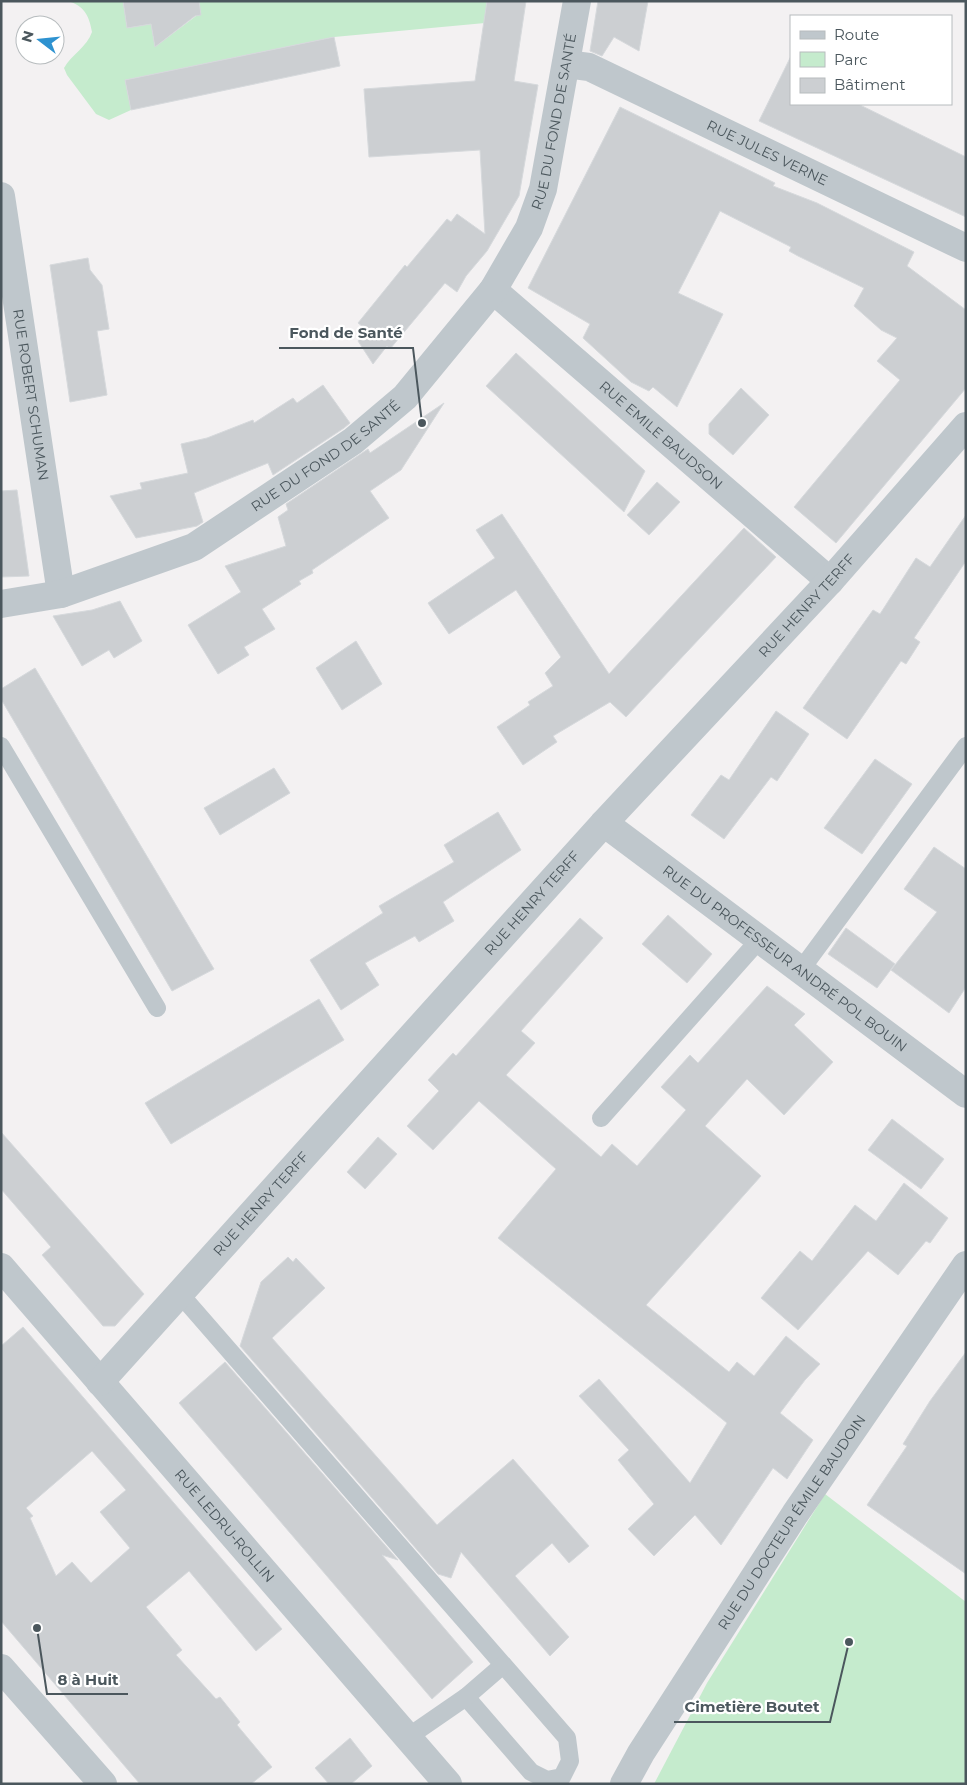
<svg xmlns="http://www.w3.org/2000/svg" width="967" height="1785" viewBox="0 0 967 1785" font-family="Montserrat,sans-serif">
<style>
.green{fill:#c5ebcd}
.building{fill:#cccfd2;stroke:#d6d9dc;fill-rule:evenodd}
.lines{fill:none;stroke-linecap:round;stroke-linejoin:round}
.lane{stroke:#bfc7cc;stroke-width:18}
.street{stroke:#bfc7cc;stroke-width:28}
.labels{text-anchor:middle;stroke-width:4.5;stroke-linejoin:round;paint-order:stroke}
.street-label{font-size:14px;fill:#4b575d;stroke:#fff}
.leader{fill:none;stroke:#4b575d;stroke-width:2}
.callout-dot{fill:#4b575d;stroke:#fff;stroke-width:2}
.callout-label{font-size:15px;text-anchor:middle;font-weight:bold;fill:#4b575d;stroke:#fff;stroke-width:4.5;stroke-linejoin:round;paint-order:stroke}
</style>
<rect width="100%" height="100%" fill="#f3f1f2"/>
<g class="green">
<path d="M68 1H123L127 28 151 24 155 47 196 16 194 1H488L485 23 334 37 125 80 131 110 109 120 96 114 67 75 64 68C72 54 87 47 92 32 89 15 84 6 68 1Z"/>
<polygon points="825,1494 966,1602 966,1784 654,1784 707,1683"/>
</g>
<g class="building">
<polygon points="123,1 199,1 201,15 195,16 155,47 151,24 127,28"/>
<polygon points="487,1 526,1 514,81 538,85 519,196 487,251 466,276 457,292 445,283 390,349 387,346 373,364 358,341 367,330 358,323 405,265 407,267 447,219 451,222 457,214 485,234 480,150 369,157 364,89 475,81"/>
<polygon points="598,1 648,1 639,51 614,37 602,56 590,51"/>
<polygon points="334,37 340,66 131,110 125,80"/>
<polygon points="791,56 791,104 858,104 966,157 966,217 759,121"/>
<polygon points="620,107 775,183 773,186 817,203 914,252 907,266 966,310 966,388 836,543 794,507 900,380 877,361 897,338 881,330 854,306 864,288 798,256 789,251 791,247 720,211 678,293 723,314 677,407 653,387 649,391 631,382 583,338 590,324 528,288"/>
<polygon points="88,258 90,270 102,285 109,329 97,331 107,395 70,402 50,265"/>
<polygon points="516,353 645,471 624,512 486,386"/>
<polygon points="323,385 350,423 344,428 273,475 268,463 194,493 203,522 197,526 136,538 110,496 142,489 140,483 188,473 181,444 207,438 253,420 254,423 293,398 297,403"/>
<polygon points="741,388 769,415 733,455 709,434 709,424"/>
<polygon points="444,403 401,470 370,491 389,518 312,570 313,573 299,581 301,584 262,609 275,629 244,647 249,655 218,674 188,625 241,592 225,566 286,546 278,517 288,510 286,504 368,449 370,453"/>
<polygon points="657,482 680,502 649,535 627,515"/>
<polygon points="17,490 29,576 1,577 1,491"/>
<polygon points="502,514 609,674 744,528 776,557 626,717 610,702 553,736 557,742 523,765 497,727 530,705 528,702 553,686 545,673 561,657 516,590 449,634 428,603 495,558 476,530"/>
<polygon points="966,515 966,561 914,638 920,642 906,664 901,661 847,739 803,708 873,610 880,614 916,558 930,567"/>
<polygon points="120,601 142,641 114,658 109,650 82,666 53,616 92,610"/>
<polygon points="356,641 382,684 342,710 316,668"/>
<polygon points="35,668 214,969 172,991 1,699 1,689"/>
<polygon points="776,711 809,734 777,781 771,777 724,839 691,815 721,775 729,780"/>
<polygon points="875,759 912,784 862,854 824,828"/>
<polygon points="274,768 290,793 220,835 204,808"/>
<polygon points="498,812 521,850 443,902 454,921 419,942 415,936 365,963 379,985 341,1010 310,960 383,913 379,906 454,862 444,845"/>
<polygon points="934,847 966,869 966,987 949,1013 891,970 937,912 904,889"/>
<polygon points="668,915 712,954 687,983 642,944"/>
<polygon points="580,918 603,938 521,1031 535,1043 506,1075 601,1157 612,1144 637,1166 686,1110 661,1087 690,1055 698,1063 767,986 805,1014 794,1025 833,1062 784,1115 747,1079 705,1126 761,1176 646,1305 729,1372 737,1362 754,1376 786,1336 820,1364 805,1380 780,1413 813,1440 787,1479 773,1468 721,1545 695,1515 654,1556 628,1529 654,1504 618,1460 629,1450 579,1396 599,1379 690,1483 727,1423 498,1238 556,1169 479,1101 433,1150 407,1126 439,1091 428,1080 453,1053 456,1056"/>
<polygon points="846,928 895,964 877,988 828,954"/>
<polygon points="319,999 344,1040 171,1144 145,1103"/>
<polygon points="892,1119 944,1159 921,1189 868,1150"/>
<polygon points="1,1132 144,1294 115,1326 103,1326 42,1255 51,1247 1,1189"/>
<polygon points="378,1137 397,1154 365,1189 347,1172"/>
<polygon points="904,1183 948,1218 930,1243 926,1241 898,1275 868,1251 798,1330 761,1298 800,1251 812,1261 855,1205 876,1221"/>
<polygon points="288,1257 293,1262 296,1258 325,1288 272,1338 437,1525 513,1459 589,1546 569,1563 552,1543 515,1576 569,1637 550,1656 461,1552 451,1578 438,1574 240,1346 261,1282"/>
<path d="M23 1327 282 1629 256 1651 189 1571 146 1607 182 1650 176 1655 216 1699 220 1697 240 1722 237 1725 272 1767 251 1784H140L1 1621V1346ZM92 1451 126 1490 100 1512 130 1548 91 1583 72 1562 56 1576 30 1518 33 1516 26 1508Z"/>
<polygon points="966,1352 966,1574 867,1505 907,1446 903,1444 930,1401"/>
<polygon points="225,1362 398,1560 382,1555 473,1662 432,1699 179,1403"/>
<polygon points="350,1738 372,1766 351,1784 329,1784 315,1768"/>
</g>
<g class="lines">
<g class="lane">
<polyline points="1,746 157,1008"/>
<polyline points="800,971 966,746"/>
<polyline points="601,1118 759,940"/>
<polyline points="180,1294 567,1738 570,1761 562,1777 547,1780 531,1772 466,1697"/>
<polyline points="408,1737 466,1697 503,1665"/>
</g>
<g class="street">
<path id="s1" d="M566 64 589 67 966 248"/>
<path id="s2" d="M1 196 61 594"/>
<path id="s3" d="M493 290 830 581"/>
<path id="s4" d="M1 604 61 594 194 547 353 441 405 397 493 290 529 228 543 189 577 1"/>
<path id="s5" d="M604 823 966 1094"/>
<path id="s6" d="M1 1267 448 1784"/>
<path id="s7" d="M100 1382 604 823 830 581 966 426"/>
<polyline points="1,1668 103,1784"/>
<path id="s8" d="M624 1784 641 1753 795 1514 966 1265"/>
</g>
</g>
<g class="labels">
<g class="street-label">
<text dy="5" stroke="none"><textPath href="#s4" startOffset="781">RUE DU FOND DE SANTÉ</textPath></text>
<text dy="5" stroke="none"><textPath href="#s1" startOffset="221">RUE JULES VERNE</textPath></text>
<text dy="5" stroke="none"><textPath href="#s2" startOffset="201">RUE ROBERT SCHUMAN</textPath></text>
<text dy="5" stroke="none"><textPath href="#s3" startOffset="222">RUE EMILE BAUDSON</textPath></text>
<text dy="5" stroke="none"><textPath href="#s4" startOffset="362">RUE DU FOND DE SANTÉ</textPath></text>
<text dy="5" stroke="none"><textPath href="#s7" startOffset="1050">RUE HENRY TERFF</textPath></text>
<text dy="5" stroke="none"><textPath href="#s7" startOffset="645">RUE HENRY TERFF</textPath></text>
<text dy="5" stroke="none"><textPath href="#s5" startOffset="226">RUE DU PROFESSEUR ANDRÉ POL BOUIN</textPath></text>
<text dy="5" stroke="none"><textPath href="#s7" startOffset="240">RUE HENRY TERFF</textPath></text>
<text dy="5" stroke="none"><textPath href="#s8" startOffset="311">RUE DU DOCTEUR ÉMILE BAUDOIN</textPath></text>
<text dy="5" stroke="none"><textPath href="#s6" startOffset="342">RUE LEDRU-ROLLIN</textPath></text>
</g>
</g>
<path class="leader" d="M422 423L413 348H279M37 1628L47 1694H128M849 1642L830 1722H674"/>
<g class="callout-dot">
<circle cx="422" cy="423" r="5"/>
<circle cx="37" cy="1628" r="5"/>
<circle cx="849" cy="1642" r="5"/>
</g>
<g class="callout-label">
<text x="346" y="338">Fond de Santé</text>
<text x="88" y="1685">8 à Huit</text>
<text x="752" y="1712">Cimetière Boutet</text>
</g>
<rect width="967" height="1785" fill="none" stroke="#4b575d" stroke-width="5"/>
<rect x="790" y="15" width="162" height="90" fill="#ffffff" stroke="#b7bcbe"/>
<rect x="800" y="31" width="25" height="8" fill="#bfc7cc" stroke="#b7bcbe"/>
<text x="834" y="40" font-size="15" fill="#4b575d">Route</text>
<rect x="800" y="52" width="25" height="15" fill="#c5ebcd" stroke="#b7bcbe"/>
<text x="834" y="65" font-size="15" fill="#4b575d">Parc</text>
<rect x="800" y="78" width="25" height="15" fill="#cccfd2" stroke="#b7bcbe"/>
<text x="834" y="90" font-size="15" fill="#4b575d">Bâtiment</text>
<g transform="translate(40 40) rotate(286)"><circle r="24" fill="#ffffff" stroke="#b7bcbe"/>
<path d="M0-4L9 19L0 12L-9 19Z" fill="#2e92d0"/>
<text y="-8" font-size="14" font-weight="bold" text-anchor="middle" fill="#4b575d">N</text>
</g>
</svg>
